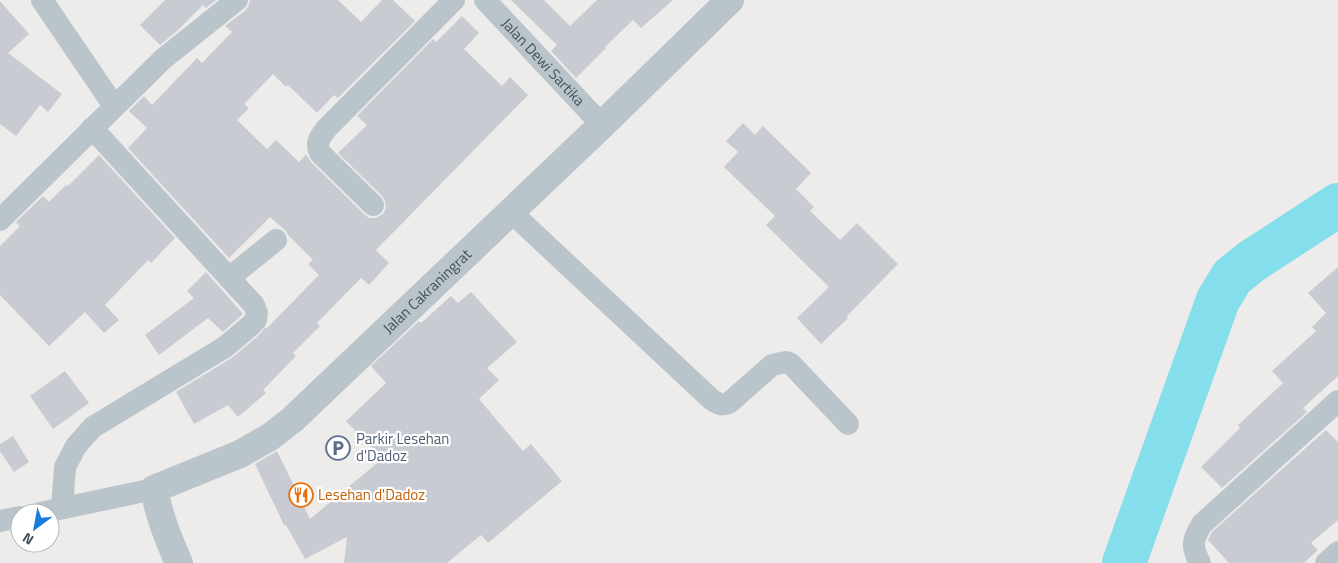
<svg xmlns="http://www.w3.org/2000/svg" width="1338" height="563" viewBox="0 0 1338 563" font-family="'Titillium Web',sans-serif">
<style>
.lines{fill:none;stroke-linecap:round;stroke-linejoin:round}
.river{stroke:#84deeb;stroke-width:44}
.building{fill:#c8cbd1}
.minor{stroke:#b9c4cb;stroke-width:22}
.tertiary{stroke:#b9c4cb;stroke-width:28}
.labels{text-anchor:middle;stroke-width:4.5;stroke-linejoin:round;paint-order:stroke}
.street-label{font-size:15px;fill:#445059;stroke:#fff}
.service-label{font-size:15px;fill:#4e5e75;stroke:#fff;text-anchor:start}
.food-label{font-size:15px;fill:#c56008;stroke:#fff;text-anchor:start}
</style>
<rect width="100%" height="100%" fill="#eeebeb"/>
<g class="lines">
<polyline class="river" points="1124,563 1218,300 1232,277 1252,261 1338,205"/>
</g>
<g class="building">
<polygon points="165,0 216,0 206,8 203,5 178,30 160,45 140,25"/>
<polygon points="250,0 338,0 361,22 382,0 393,0 415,21 338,98 334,95 317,113 288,85 286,87 273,74 244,104 249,108 237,120 267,149 276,140 299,162 306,154 311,162 364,214 369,218 376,218 383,214 386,208 385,201 382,196 338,153 367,125 357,116 433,39 436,42 462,16 479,33 464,49 502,86 510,77 528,95 376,250 389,263 369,285 361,278 317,323 320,326 293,353 296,356 263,390 266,393 238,417 228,405 194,424 176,392 233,357 258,336 266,327 267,328 319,275 308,264 313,260 288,235 286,231 270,217 229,258 128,148 147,128 129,111 144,96 152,105 197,58 202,63 232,32 225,26 246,10 249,5"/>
<polygon points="511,0 544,0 570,26 597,0 673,0 641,28 633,20 605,47 606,48 576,78 551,51 557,45"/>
<polygon points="0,1 29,34 8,53 62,94 48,112 40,105 16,136 0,124"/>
<polygon points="743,123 755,135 763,126 811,173 796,189 814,207 810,211 840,240 857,223 898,264 847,316 848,318 821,344 797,318 829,287 766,225 775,216 724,167 738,152 726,141"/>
<polygon points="99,155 175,238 151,263 148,260 105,305 119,320 104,333 85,312 49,346 0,295 0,246 20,226 16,222 43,196 49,202 66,185 68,186"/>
<polygon points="1338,267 1338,376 1303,408 1307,412 1222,488 1201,467 1240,428 1238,425 1283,383 1272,371 1316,331 1312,327 1326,313 1308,293"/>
<polygon points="206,272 243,314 223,332 208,318 159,355 145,335 194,298 187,291"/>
<polygon points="471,292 517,342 487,368 499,380 479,399 523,451 531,444 562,481 488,543 481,535 447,563 344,563 347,537 305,559 286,525 284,525 255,464 277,451 310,519 382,459 346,421 386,383 371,366 419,321 421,323 451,296 458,303"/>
<polygon points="65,371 89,403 53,429 30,396"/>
<polygon points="1326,430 1338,442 1338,520 1311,543 1318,550 1304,563 1229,563 1208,540 1212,532"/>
<polygon points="13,436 29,462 14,472 0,451 0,444"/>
</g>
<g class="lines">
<g class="minor">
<polyline points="42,0 114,106"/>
<path id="s1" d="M485 0 602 125"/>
<path d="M373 205 320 153C315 142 320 137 327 128L454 0"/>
<path d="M511 212 712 400C719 404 722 406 729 403L772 365 786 362 791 364 848 424"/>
<polyline points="0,220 163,59 237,0"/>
<polyline points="229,278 276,240"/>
<polyline points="62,508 65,467 76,446 93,427 225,347 250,326 256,320 257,313 254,305 92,128"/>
<polyline points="40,513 154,489"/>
<polyline points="0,521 20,517"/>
<path d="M1200 563C1191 546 1192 540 1202 524L1338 401"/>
<polyline points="1326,563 1338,552"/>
</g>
<path class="tertiary" id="s2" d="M179 563C168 539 159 516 154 489L240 454 270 437 293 419 602 125 730 0"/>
</g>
<defs>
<g id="parking-ring" transform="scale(1.25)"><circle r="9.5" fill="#fff" stroke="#5c6f8a" stroke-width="1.5"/><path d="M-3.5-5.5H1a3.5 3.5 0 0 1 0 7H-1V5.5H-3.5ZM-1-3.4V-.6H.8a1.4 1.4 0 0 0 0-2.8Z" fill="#5c6f8a"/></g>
<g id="restaurant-ring" transform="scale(1.25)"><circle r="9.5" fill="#fff" stroke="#e8710a" stroke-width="1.5"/><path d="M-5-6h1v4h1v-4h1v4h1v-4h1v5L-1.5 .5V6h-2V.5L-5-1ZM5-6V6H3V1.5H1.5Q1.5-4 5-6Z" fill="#e8710a"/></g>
</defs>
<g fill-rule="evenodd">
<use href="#parking-ring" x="338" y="448"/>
<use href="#restaurant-ring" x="301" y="495"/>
</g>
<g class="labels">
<g class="street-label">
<text dy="5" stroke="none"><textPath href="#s1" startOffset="85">Jalan Dewi Sartika</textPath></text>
<text dy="5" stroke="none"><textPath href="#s2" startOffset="420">Jalan Cakraningrat</textPath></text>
</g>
<g class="service-label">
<text x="356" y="444">Parkir Lesehan<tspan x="356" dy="17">d'Dadoz</tspan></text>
</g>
<g class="food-label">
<text x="318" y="500">Lesehan d'Dadoz</text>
</g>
</g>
<g transform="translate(35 528) rotate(212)"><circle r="24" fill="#ffffff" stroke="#b4b9bd"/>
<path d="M0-4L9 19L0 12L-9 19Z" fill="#187ddc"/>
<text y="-8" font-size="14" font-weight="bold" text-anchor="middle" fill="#445059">N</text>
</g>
</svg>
